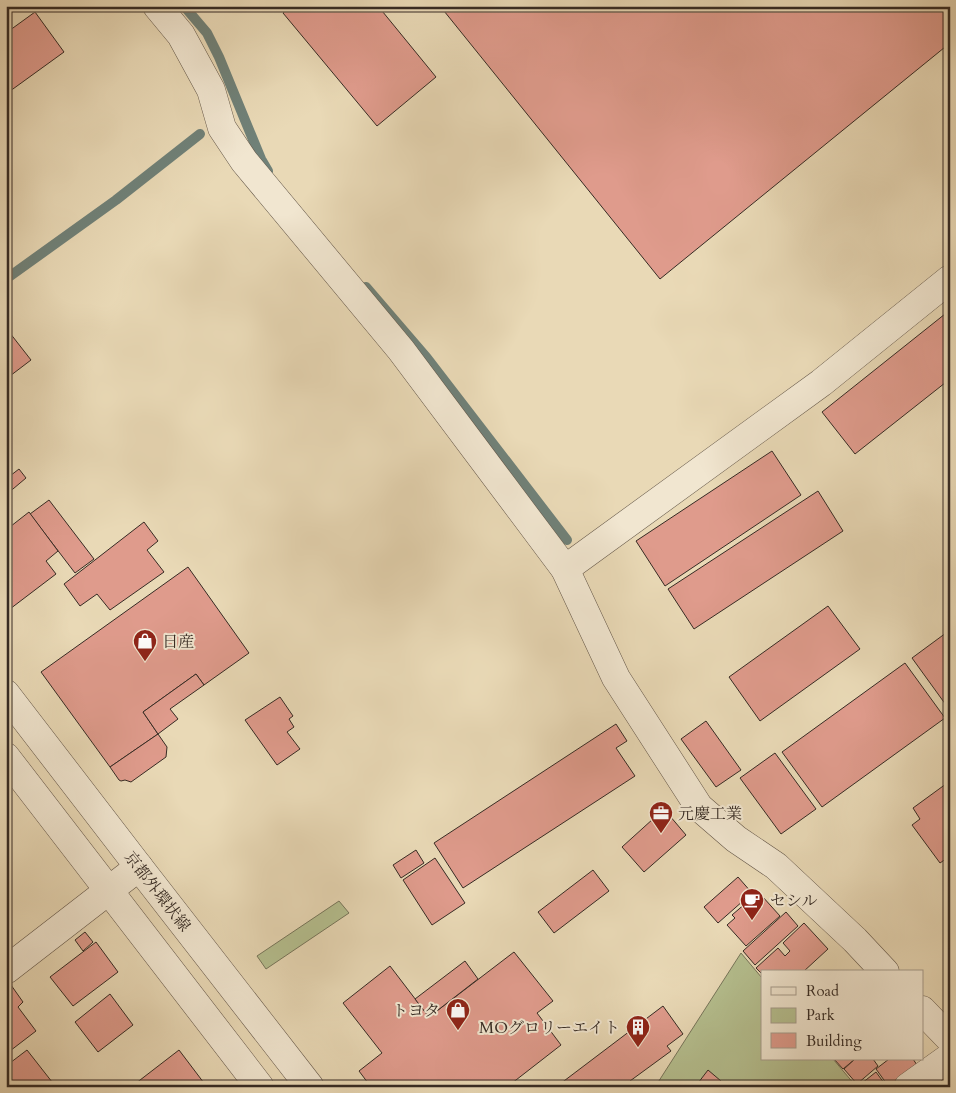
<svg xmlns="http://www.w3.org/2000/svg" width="956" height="1093" viewBox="0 0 956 1093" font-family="Cardo,'Noto Serif JP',serif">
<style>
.green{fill:#b5bf8f;stroke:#76755a}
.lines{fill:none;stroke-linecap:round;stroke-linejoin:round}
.stream{stroke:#708178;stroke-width:10}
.building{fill:#df9b8c;stroke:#362b24}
.minor-casing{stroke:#635648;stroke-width:29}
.tertiary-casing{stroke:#635648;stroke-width:29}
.minor{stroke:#f1e6d0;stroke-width:28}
.tertiary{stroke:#f1e6d0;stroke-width:28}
.labels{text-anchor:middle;stroke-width:4;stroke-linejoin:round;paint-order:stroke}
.poi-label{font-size:16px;fill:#362b24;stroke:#f1e6d0;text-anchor:start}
.street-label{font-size:16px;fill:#362b24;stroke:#f1e6d0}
</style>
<rect width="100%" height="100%" fill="#e9d9b6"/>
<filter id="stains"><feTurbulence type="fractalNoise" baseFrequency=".004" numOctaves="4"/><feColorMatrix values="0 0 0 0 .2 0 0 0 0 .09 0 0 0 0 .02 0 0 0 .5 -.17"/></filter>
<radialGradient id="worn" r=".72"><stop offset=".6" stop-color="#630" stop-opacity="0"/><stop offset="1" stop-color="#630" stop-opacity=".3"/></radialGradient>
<g class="green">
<polygon points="339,901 349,913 266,969 257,956"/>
<polygon points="741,953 762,978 762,1059 833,1059 855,1085 854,1087 655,1087"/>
</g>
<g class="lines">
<g class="stream">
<polyline points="184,6 207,33 219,57 261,159 268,171"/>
<polyline points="6,279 116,200 200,134"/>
<polyline points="366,287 427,358 567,540"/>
</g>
</g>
<g class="building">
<polygon points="291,6 378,6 436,77 377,126 283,13"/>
<polygon points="440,6 950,6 950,43 660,279"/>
<polygon points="35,12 64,52 6,94 6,33"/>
<polygon points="945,314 950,320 950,379 855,454 822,412"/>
<polygon points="6,328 31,360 6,379"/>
<polygon points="772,451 801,495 665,586 636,541"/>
<polygon points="19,469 26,478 7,494 6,479"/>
<polygon points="818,491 843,531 694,629 668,589"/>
<polygon points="49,500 94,559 75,573 30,514"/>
<polygon points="29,512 58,551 46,561 56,574 6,612 6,530"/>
<polygon points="144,522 158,541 147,550 164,572 110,610 97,594 80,606 64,584"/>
<polygon points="188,567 249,653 204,685 196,674 143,712 158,734 110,767 41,672"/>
<polygon points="828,606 860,649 760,721 729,677"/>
<polygon points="950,630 950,702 946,705 912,658"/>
<polygon points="905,663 945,718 822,807 782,752"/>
<polygon points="196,674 204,685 170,709 178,719 158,734 143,712"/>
<polygon points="280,697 293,716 289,719 294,727 287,732 300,749 277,765 245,720"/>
<polygon points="706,721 741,770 716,787 681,739"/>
<polygon points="616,724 627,741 616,748 635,776 463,888 434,843"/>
<polygon points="158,734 167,747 166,757 131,782 125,780 121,781 119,780 110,767"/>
<polygon points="775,753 816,809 781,834 740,778"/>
<polygon points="950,781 950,856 940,863 912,825 920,819 913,808"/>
<polygon points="664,809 686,835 644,872 622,847"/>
<polygon points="416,850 424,863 401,878 393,865"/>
<polygon points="435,858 465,903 432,925 403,880"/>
<polygon points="593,870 609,891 554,933 538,912"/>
<polygon points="738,877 752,893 718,923 704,907"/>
<polygon points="762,896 780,916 746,946 727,925 735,918 732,915 746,903 750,907"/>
<polygon points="786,912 798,926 755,965 743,951"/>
<polygon points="804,923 828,949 803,972 762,972 762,974 756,968 778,948 785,956 790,951 783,943"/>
<polygon points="85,932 93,942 83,951 75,940"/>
<polygon points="96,942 118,972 73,1006 50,977"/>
<polygon points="514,952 553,1001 537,1013 561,1045 507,1087 371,1087 359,1071 382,1053 343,1003 390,966 429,1017"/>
<polygon points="465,961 478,979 429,1017 415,999"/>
<polygon points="11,985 23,1002 18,1007 36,1031 6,1054 6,988"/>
<polygon points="110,994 133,1025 98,1052 75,1022"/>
<polygon points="663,1006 683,1034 667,1046 671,1051 630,1081 634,1087 556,1087"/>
<polygon points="27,1050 56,1087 6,1087 6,1066"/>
<polygon points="179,1050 207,1087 131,1087"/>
<polygon points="834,1059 855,1059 843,1069"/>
<polygon points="855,1059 873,1059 878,1066 857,1084 844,1069"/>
<polygon points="889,1059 913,1059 917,1065 889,1087 876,1069"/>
<polygon points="708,1070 721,1081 717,1087 695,1087"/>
<polygon points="876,1072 887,1087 857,1087"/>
</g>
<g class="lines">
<g class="minor-casing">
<g id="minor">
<polyline points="157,6 181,35 211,90 222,128 244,161 401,350 565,569 616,678 699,807 736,839 776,866 855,940 885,972"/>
<polyline points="565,569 821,383 950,279"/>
<polyline points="6,970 139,867"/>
<polyline points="922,1010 950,1039"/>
<polyline points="908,1087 950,1057"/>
</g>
</g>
<g class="tertiary-casing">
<g id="tertiary">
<polyline points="6,694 139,867 310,1087"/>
<polyline points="6,757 260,1087"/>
</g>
</g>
<use href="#minor" class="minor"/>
<use href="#tertiary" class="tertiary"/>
</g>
<defs>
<g id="shop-pin" transform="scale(1.25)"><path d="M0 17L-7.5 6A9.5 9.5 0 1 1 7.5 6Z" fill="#8f2418" stroke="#f1e6d0"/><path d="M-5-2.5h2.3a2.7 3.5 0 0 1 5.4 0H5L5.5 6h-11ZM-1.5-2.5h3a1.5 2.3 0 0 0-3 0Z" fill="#fff"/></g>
<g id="office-pin" transform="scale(1.25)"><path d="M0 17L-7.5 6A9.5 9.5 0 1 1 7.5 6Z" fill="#8f2418" stroke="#f1e6d0"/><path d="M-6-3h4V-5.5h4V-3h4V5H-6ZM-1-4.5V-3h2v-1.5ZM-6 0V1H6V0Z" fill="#fff"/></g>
<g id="cafe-pin" transform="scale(1.25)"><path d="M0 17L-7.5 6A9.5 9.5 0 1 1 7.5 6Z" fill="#8f2418" stroke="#f1e6d0"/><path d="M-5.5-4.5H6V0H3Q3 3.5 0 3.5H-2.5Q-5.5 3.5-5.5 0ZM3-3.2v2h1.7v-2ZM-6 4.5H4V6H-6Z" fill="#fff"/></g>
<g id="building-pin" transform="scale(1.25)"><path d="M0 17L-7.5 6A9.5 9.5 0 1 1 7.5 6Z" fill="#8f2418" stroke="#f1e6d0"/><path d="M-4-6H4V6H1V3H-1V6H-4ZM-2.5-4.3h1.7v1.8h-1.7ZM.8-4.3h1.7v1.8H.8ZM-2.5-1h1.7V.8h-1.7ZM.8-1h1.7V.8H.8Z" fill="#fff"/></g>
</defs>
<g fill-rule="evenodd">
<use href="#shop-pin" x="145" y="641"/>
<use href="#office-pin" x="661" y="813"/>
<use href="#cafe-pin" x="752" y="900"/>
<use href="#shop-pin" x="458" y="1010"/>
<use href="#building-pin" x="638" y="1027"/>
</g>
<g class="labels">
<g class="poi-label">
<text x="162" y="647">日産</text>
<text x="678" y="819">元慶工業</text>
<text x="770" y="906">セシル</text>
<text x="440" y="1016" text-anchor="end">トヨタ</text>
<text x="620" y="1033" text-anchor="end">MOグロリーエイト</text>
</g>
<g class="street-label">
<text transform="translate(158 891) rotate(52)" y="6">京都外環状線</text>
</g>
</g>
<rect width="956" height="1093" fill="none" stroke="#e9d9b6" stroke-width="25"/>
<rect x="8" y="8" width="941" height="1078" fill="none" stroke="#362b24" stroke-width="2.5"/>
<rect x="12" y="12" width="931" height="1068" fill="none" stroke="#362b24"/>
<rect x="761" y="970" width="162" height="90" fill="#f1e6d0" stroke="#a69b8b"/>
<rect x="771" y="987" width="25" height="8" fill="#f1e6d0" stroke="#a69b8b"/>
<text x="806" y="996" font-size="15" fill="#362b24">Road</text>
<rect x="771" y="1008" width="25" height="15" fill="#b5bf8f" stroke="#a69b8b"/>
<text x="806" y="1020" font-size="15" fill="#362b24">Park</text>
<rect x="771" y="1033" width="25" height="15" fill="#df9b8c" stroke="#a69b8b"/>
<text x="806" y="1046" font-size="15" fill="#362b24">Building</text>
<rect width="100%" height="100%" filter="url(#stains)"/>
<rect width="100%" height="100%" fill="url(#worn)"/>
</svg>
